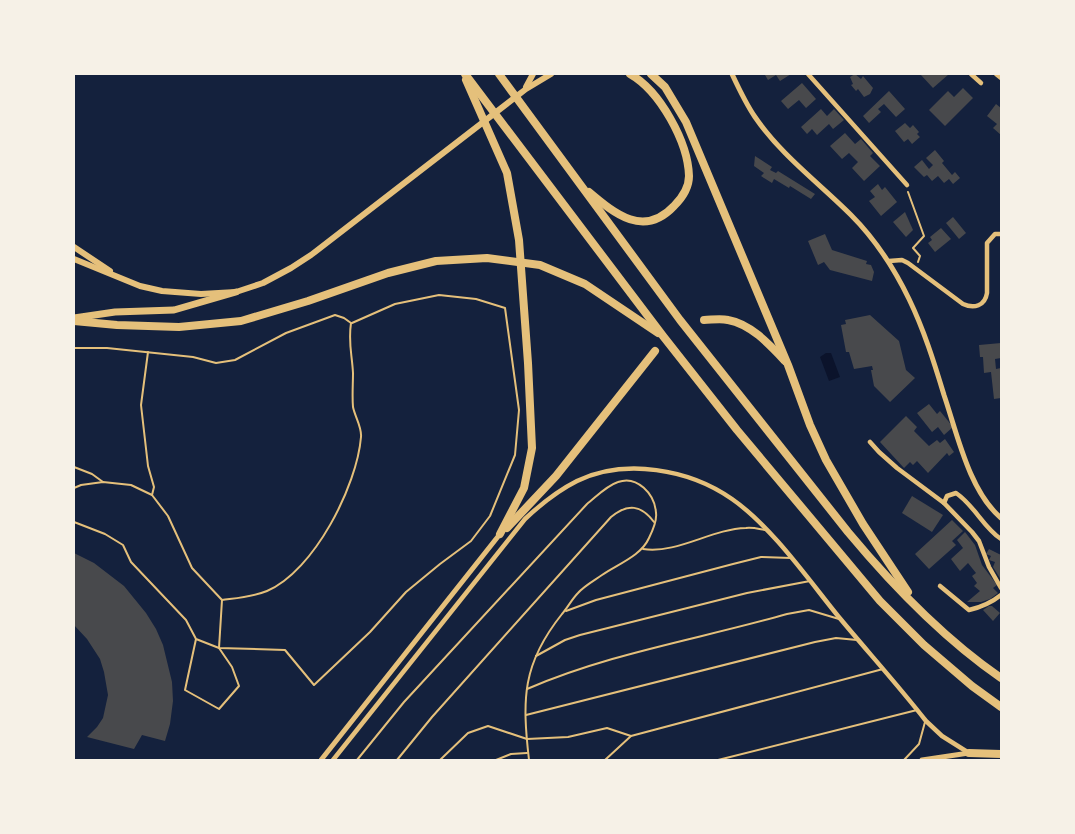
<svg xmlns="http://www.w3.org/2000/svg" width="1075" height="834" viewBox="0 0 1075 834" font-family="Arial,sans-serif">
<style>
.water{fill:#0b132b}
.building{fill:#48494c}
.lines{fill:none;stroke-linecap:round;stroke-linejoin:round}
.path{stroke:#e5c07b;stroke-width:2}
.service{stroke:#e5c07b;stroke-width:2}
.minor{stroke:#e5c07b;stroke-width:4.5}
.tertiary{stroke:#e5c07b;stroke-width:5}
.secondary{stroke:#e5c07b;stroke-width:6}
.primary{stroke:#e5c07b;stroke-width:7}
.motorway{stroke:#e5c07b;stroke-width:8}
</style>
<rect width="100%" height="100%" fill="#14213d"/>
<polygon class="water" points="826,353 831,353 840,377 829,381 820,357"/>
<g class="building">
<polygon points="766,74 791,74 780,81 776,75 768,80 765,75"/>
<polygon points="855,74 861,79 863,76 873,88 870,94 864,97 858,89 856,91 851,85 853,84 850,77"/>
<polygon points="920,74 949,74 933,88"/>
<polygon points="802,83 816,99 806,108 799,100 788,109 781,101"/>
<polygon points="963,88 973,98 945,126 929,110 948,91 954,97"/>
<polygon points="889,91 905,109 896,117 884,104 878,109 881,112 869,123 863,116"/>
<polygon points="996,104 1001,108 1001,135 993,128 997,124 987,116"/>
<polygon points="821,109 827,116 834,109 844,120 833,129 829,124 817,135 812,129 807,134 801,127"/>
<polygon points="905,123 910,128 913,125 919,132 917,134 920,137 912,144 908,139 904,142 895,131"/>
<polygon points="845,133 855,144 861,139 873,153 870,156 880,166 864,181 852,168 858,162 849,153 842,159 830,146"/>
<polygon points="935,150 944,161 942,163 952,175 955,172 960,178 953,184 949,179 944,183 938,176 932,181 927,175 924,177 914,167 922,160 929,169 933,165 926,158"/>
<polygon points="755,156 772,167 770,170 776,173 778,171 815,194 811,199 790,186 789,188 774,179 772,183 761,176 764,173 754,166"/>
<polygon points="878,184 882,190 885,187 897,202 881,216 869,201 875,197 870,191"/>
<polygon points="905,212 913,230 906,237 893,222"/>
<polygon points="953,217 966,233 959,239 946,223"/>
<polygon points="941,228 951,239 935,252 928,243 932,240 930,237"/>
<polygon points="825,234 832,250 867,261 866,264 871,265 874,272 872,281 830,270 824,262 818,265 808,241"/>
<polygon points="870,315 899,341 906,370 915,378 890,402 874,386 871,370 873,370 872,366 854,369 849,352 846,352 841,325 846,324 845,320"/>
<polygon points="1001,343 1001,358 995,359 996,369 1001,368 1001,398 994,399 991,372 984,373 983,357 980,357 979,345"/>
<polygon points="929,404 937,414 940,411 953,427 944,435 938,427 932,432 917,413"/>
<polygon points="906,416 917,427 914,431 929,446 937,440 940,443 945,439 954,452 949,456 947,453 928,473 917,461 913,465 910,462 904,468 880,442"/>
<polygon points="912,496 943,515 932,532 902,513"/>
<polygon points="952,520 963,531 952,541 956,545 929,569 915,554"/>
<polygon points="965,532 975,545 982,565 997,585 993,588 998,593 990,599 981,602 967,602 980,591 974,586 977,583 972,576 976,573 968,563 960,571 951,559 963,548 957,540"/>
<polygon points="989,549 1001,555 1001,580 993,567 995,562 989,560 991,556 986,554"/>
<polygon points="74,553 94,563 124,586 146,613 156,629 163,645 172,682 173,701 170,724 165,741 142,735 134,749 87,737 97,727 103,718 108,695 104,672 100,659 87,639 74,625"/>
<polygon points="989,606 992,606 1000,613 993,621 983,610"/>
</g>
<g class="lines">
<g class="path">
<polyline points="908,192 924,236 913,248 920,256 918,262"/>
<path d="M74 348H107L193 357 216 363 235 360 286 333 335 315 344 318 351 323C348 343 352 354 353 373 353 384 352 396 353 407 355 417 362 427 361 437 357 486 314 571 267 591 252 597 237 598 222 600L192 568 168 516 152 495 131 485 103 482 81 485 74 488"/>
<polyline points="148,352 141,405 148,466 154,487 152,495"/>
<polyline points="74,467 92,474 103,482"/>
<polyline points="74,522 105,534 123,545 131,562 186,620 196,639 185,690 219,709 239,686 232,667 219,648 196,639"/>
<polyline points="222,600 219,648 285,650 314,685 370,632 406,592 440,564 471,541 490,516 515,455 519,410 505,308 476,299 439,295 395,304 352,323"/>
</g>
<g class="service">
<path d="M643 549C678 554 711 529 746 528 752 527 759 529 765 530"/>
<polyline points="566,611 596,600 733,564 761,557 791,558"/>
<polyline points="536,656 565,640 580,635 747,593 810,581"/>
<path d="M527 689C610 653 700 639 787 614L809 610 839 619"/>
<polyline points="526,715 815,642 836,638 857,640"/>
<path d="M357 760 404 702 587 504C596 497 606 486 618 482 637 475 655 494 656 513 657 520 652 532 649 538 641 556 618 564 602 575 595 580 584 586 578 593 572 599 568 607 562 614 522 664 522 699 529 760"/>
<path d="M397 760 432 717 611 517C628 503 641 505 654 522"/>
<polyline points="440,760 468,733 488,726 527,739 568,737 607,728 631,736 883,669"/>
<polyline points="496,760 511,754 527,753"/>
<polyline points="605,760 631,736"/>
<polyline points="718,760 917,710"/>
<polyline points="904,760 919,744 925,722"/>
</g>
<g class="minor">
<polyline points="808,74 907,185"/>
<polyline points="971,74 981,83"/>
<polyline points="996,74 1001,78"/>
<path d="M889 261 902 260 908 263 963 304C974 309 985 306 987 293V243L995 234H1001"/>
<polyline points="870,442 879,452 897,468 944,503 972,532 979,541 989,567 1001,588"/>
<path d="M944 503 947 496 956 493C975 506 983 527 1001 539"/>
<path d="M940 586 969 610C982 607 991 603 1001 595"/>
<path d="M333 760 525 519C541 504 557 491 577 481 625 458 689 469 732 499 771 526 808 579 838 616 867 651 898 685 926 721L942 736 969 753"/>
</g>
<g class="tertiary">
<path d="M732 74C739 89 746 104 755 117 781 155 819 183 851 215 875 239 894 268 909 299 924 330 934 362 944 395 957 433 969 491 1001 518"/>
<polyline points="321,760 500,534"/>
<polyline points="922,760 969,753"/>
</g>
<g class="secondary">
<polyline points="526,87 533,74"/>
<polyline points="74,247 110,271"/>
<polyline points="74,259 140,286 162,291 201,294 236,292 263,283 291,268 311,255 526,89 551,74"/>
</g>
<polyline class="primary" points="74,318 115,312 174,310 236,292"/>
<g class="motorway">
<polyline points="465,74 663,336 737,430 880,601 924,645 972,686 1001,707"/>
<path d="M499 74 680 320 848 532C893 586 943 638 1001 678"/>
<polyline points="651,74 665,87 686,122 788,365 810,425 826,460 863,524 908,592"/>
<polyline points="466,80 507,173 519,240 528,363 532,448 524,488 500,534"/>
<path d="M589 192C615 214 644 238 674 206 682 198 689 188 689 176 688 142 660 91 630 74"/>
<path d="M704 320C711 320 720 318 728 320 751 324 770 345 785 361"/>
<polyline points="74,321 117,325 179,327 241,321 308,301 388,273 436,261 487,258 540,265 585,284 658,333"/>
<polyline points="507,528 556,476 655,351"/>
<polyline points="969,753 1001,754"/>
</g>
</g>
<rect width="1075" height="834" fill="none" stroke="#f6f1e7" stroke-width="150"/>
</svg>
